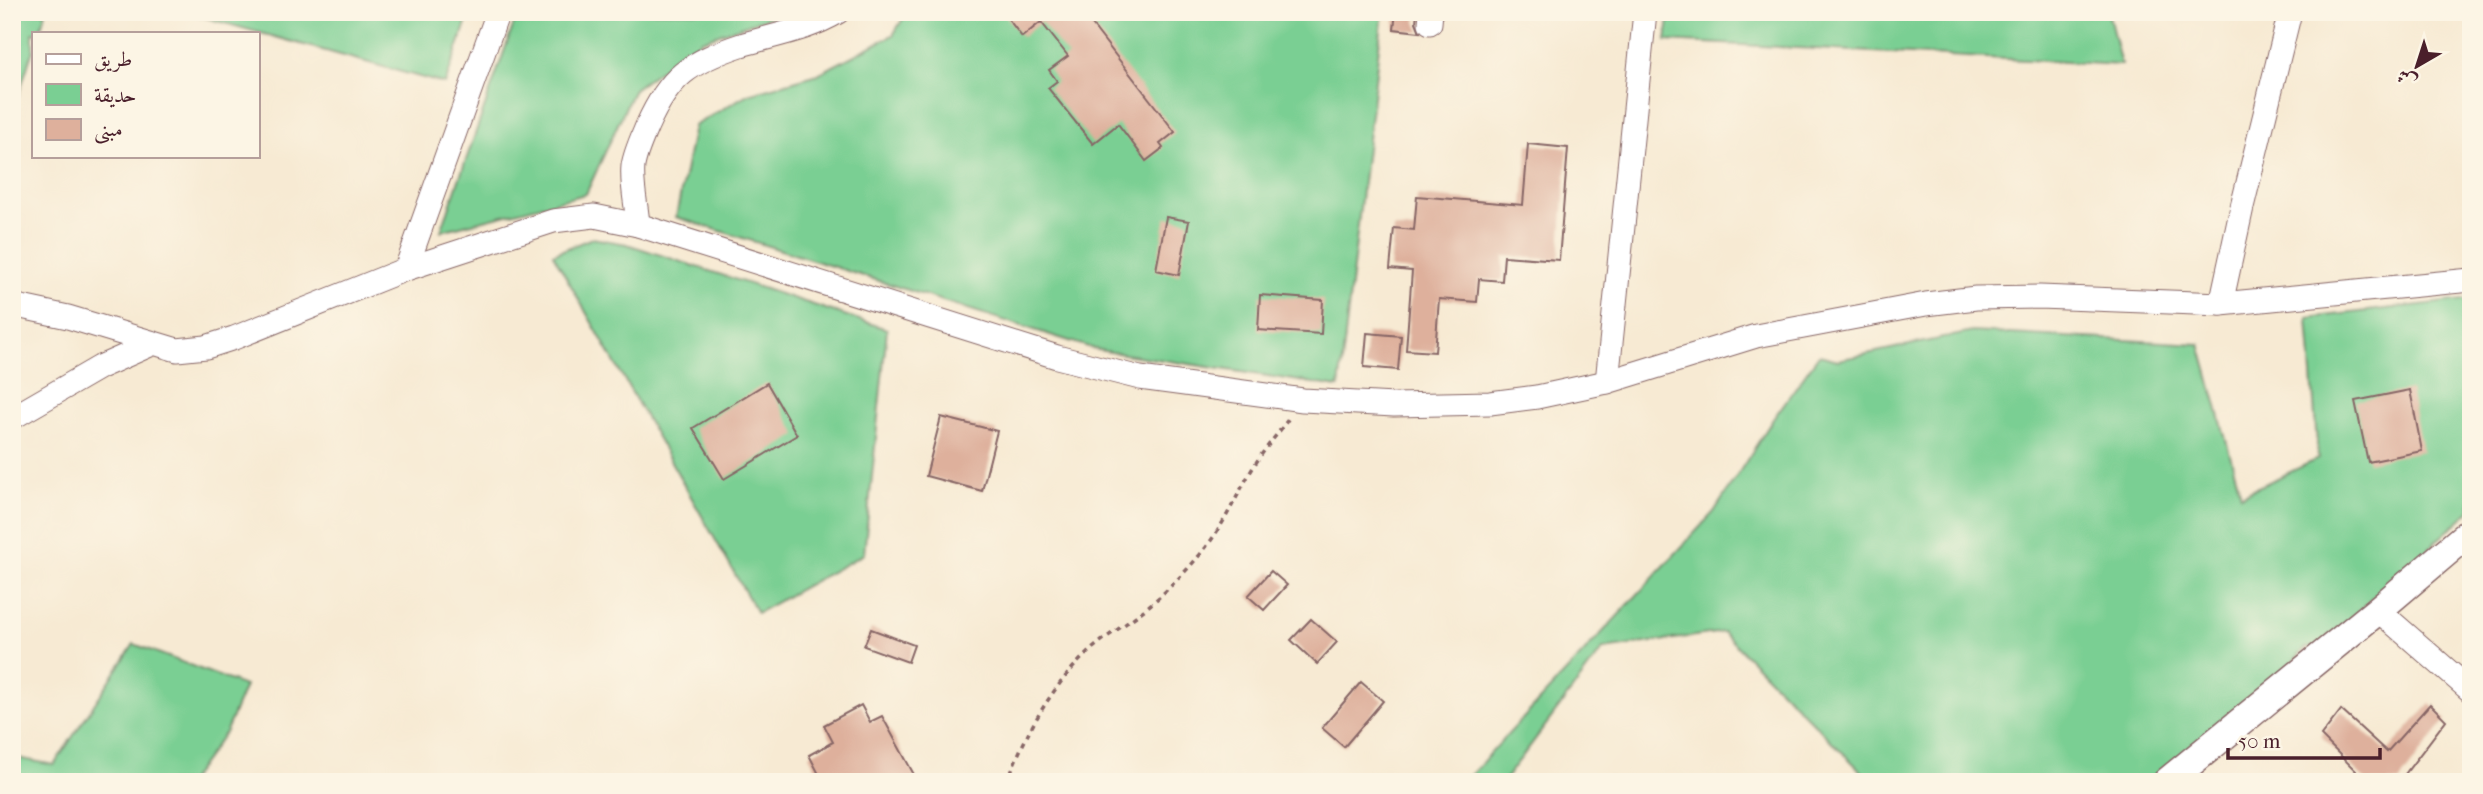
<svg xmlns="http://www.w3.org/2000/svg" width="2483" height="794" viewBox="0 0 2483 794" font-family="'IM FELL French Canon',Amiri,serif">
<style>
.green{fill:#7acf93;stroke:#62775f;stroke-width:2}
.building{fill:#deb09c}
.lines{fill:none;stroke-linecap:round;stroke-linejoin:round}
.minor-casing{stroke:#876666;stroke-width:25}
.tertiary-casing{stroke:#876666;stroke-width:31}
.path{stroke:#876666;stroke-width:3.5;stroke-dasharray:5 5;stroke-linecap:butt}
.minor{stroke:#fff;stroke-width:23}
.tertiary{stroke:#fff;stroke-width:28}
</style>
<rect width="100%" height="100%" fill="#fcf5e5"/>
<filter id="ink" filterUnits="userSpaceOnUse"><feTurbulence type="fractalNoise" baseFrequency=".0143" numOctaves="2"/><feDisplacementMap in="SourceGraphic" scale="14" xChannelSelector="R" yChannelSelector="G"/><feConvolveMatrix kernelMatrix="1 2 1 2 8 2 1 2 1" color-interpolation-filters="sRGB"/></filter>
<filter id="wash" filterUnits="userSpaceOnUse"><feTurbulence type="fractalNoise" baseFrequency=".00686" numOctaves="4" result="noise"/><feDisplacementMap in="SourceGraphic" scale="28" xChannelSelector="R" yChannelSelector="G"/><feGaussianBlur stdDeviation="1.57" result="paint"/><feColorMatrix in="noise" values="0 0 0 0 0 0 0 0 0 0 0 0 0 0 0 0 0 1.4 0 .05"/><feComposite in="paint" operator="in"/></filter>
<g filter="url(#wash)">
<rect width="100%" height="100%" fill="#f7ead3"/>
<g class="green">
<polygon points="12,12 46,12 39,33 33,33 33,50 12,114"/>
<polygon points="185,12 470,12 445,84"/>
<polygon points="518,12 784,12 702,40 634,89 586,194 441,231"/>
<polygon points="907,12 1383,12 1339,387 1098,350 676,217 694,126 748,94 818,74 893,35"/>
<polygon points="1670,12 2108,12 2121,65 1666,41"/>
<polygon points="592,238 627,244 887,329 864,554 757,613 553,254"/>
<polygon points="2471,299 2471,510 2318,647 2306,648 2206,748 2160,782 1872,782 1723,632 1603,649 1503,782 1464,782 1714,512 1773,419 1819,355 1838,360 1972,332 2200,344 2241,495 2318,459 2308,318"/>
<polygon points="134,644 245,686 226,731 189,782 12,782 12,757 54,765"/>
</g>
<g id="blocks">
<g class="building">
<polygon points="1003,12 1082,12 1175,132 1160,144 1163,148 1146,161 1118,124 1093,144 1048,88 1057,81 1049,70 1068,56 1041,22 1022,37"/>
<polygon points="1396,12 1417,12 1416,22 1420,32 1394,29"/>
<polygon points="1528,144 1568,148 1559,260 1504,256 1502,281 1479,279 1477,302 1439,299 1435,352 1406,350 1412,271 1390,269 1394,228 1414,230 1417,196 1523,205"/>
<polygon points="1166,217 1189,221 1179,275 1156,270"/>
<polygon points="1260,295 1323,300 1321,334 1258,330"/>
<polygon points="1367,333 1401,336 1398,370 1364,367"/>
<polygon points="767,383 797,435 724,479 693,428"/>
<polygon points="2410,390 2422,451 2368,462 2355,401"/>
<polygon points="941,417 997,431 982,491 926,476"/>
<polygon points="1271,571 1287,585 1264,610 1248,596"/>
<polygon points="1311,619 1337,642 1317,664 1291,640"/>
<polygon points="871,629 914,645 908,662 864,646"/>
<polygon points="1361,682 1383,701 1344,747 1322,728"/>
<polygon points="2430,704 2446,720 2399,782 2367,782 2321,736 2341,710 2387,752"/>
<polygon points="861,705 870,722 882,716 918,782 823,782 809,755 833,742 824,725"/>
</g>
</g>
</g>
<g filter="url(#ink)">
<use href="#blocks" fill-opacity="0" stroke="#876666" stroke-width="2"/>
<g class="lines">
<g class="minor-casing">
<g id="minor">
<polyline points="1430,23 1431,12"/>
<path d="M638 225C637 207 631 185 633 166 635 153 642 138 647 126 669 76 690 62 741 45 774 35 808 30 838 12"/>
<polyline points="406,269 498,12"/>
<polyline points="2221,304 2242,207 2290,12"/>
<polyline points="12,305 68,317 177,350 206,347 234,338 406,269 553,221 594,216 638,225 1057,357 1140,378 1303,400 1394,405 1490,403 1537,397 1607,382 1756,336 1926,304 1976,298 2040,297 2221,304 2471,280"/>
<polyline points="1607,382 1645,12"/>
<polyline points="12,418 100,367 152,344"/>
<polyline points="2378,610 2471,691"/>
</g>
</g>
<g class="tertiary-casing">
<polyline id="tertiary" points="2167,782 2378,610 2471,531"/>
</g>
<path class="path" d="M1007 782C1026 732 1052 684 1093 648 1107 636 1122 627 1136 616 1159 599 1180 578 1198 557 1224 527 1234 499 1254 466 1264 449 1278 434 1289 418"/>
<use href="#minor" class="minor"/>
<use href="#tertiary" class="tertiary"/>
</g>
</g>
<rect width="2483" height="794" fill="none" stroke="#fcf5e5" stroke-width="42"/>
<rect x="32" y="32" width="228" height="126" fill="#fcf5e5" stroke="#b59f9b" stroke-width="2"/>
<rect x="46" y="54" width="35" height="10" fill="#ffffff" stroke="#b59f9b" stroke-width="2"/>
<text x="94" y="66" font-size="21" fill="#4a1f2b">طريق</text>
<rect x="46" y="84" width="35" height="21" fill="#7acf93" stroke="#b59f9b" stroke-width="2"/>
<text x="94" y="102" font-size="21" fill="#4a1f2b">حديقة</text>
<rect x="46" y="119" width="35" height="21" fill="#deb09c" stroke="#b59f9b" stroke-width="2"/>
<text x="94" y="136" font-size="21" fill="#4a1f2b">مبنى</text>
<g transform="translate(2417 66) rotate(219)" stroke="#fcf5e5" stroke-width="5" paint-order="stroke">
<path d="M0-5L12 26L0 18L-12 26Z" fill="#4a1f2b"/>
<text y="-10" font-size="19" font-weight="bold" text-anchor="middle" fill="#4a1f2b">ش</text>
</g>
<path d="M2228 748v10h152v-10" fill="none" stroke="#4a1f2b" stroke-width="3.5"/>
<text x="2238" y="748" font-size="21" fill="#4a1f2b" stroke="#fcf5e5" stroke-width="5" paint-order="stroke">50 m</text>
</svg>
